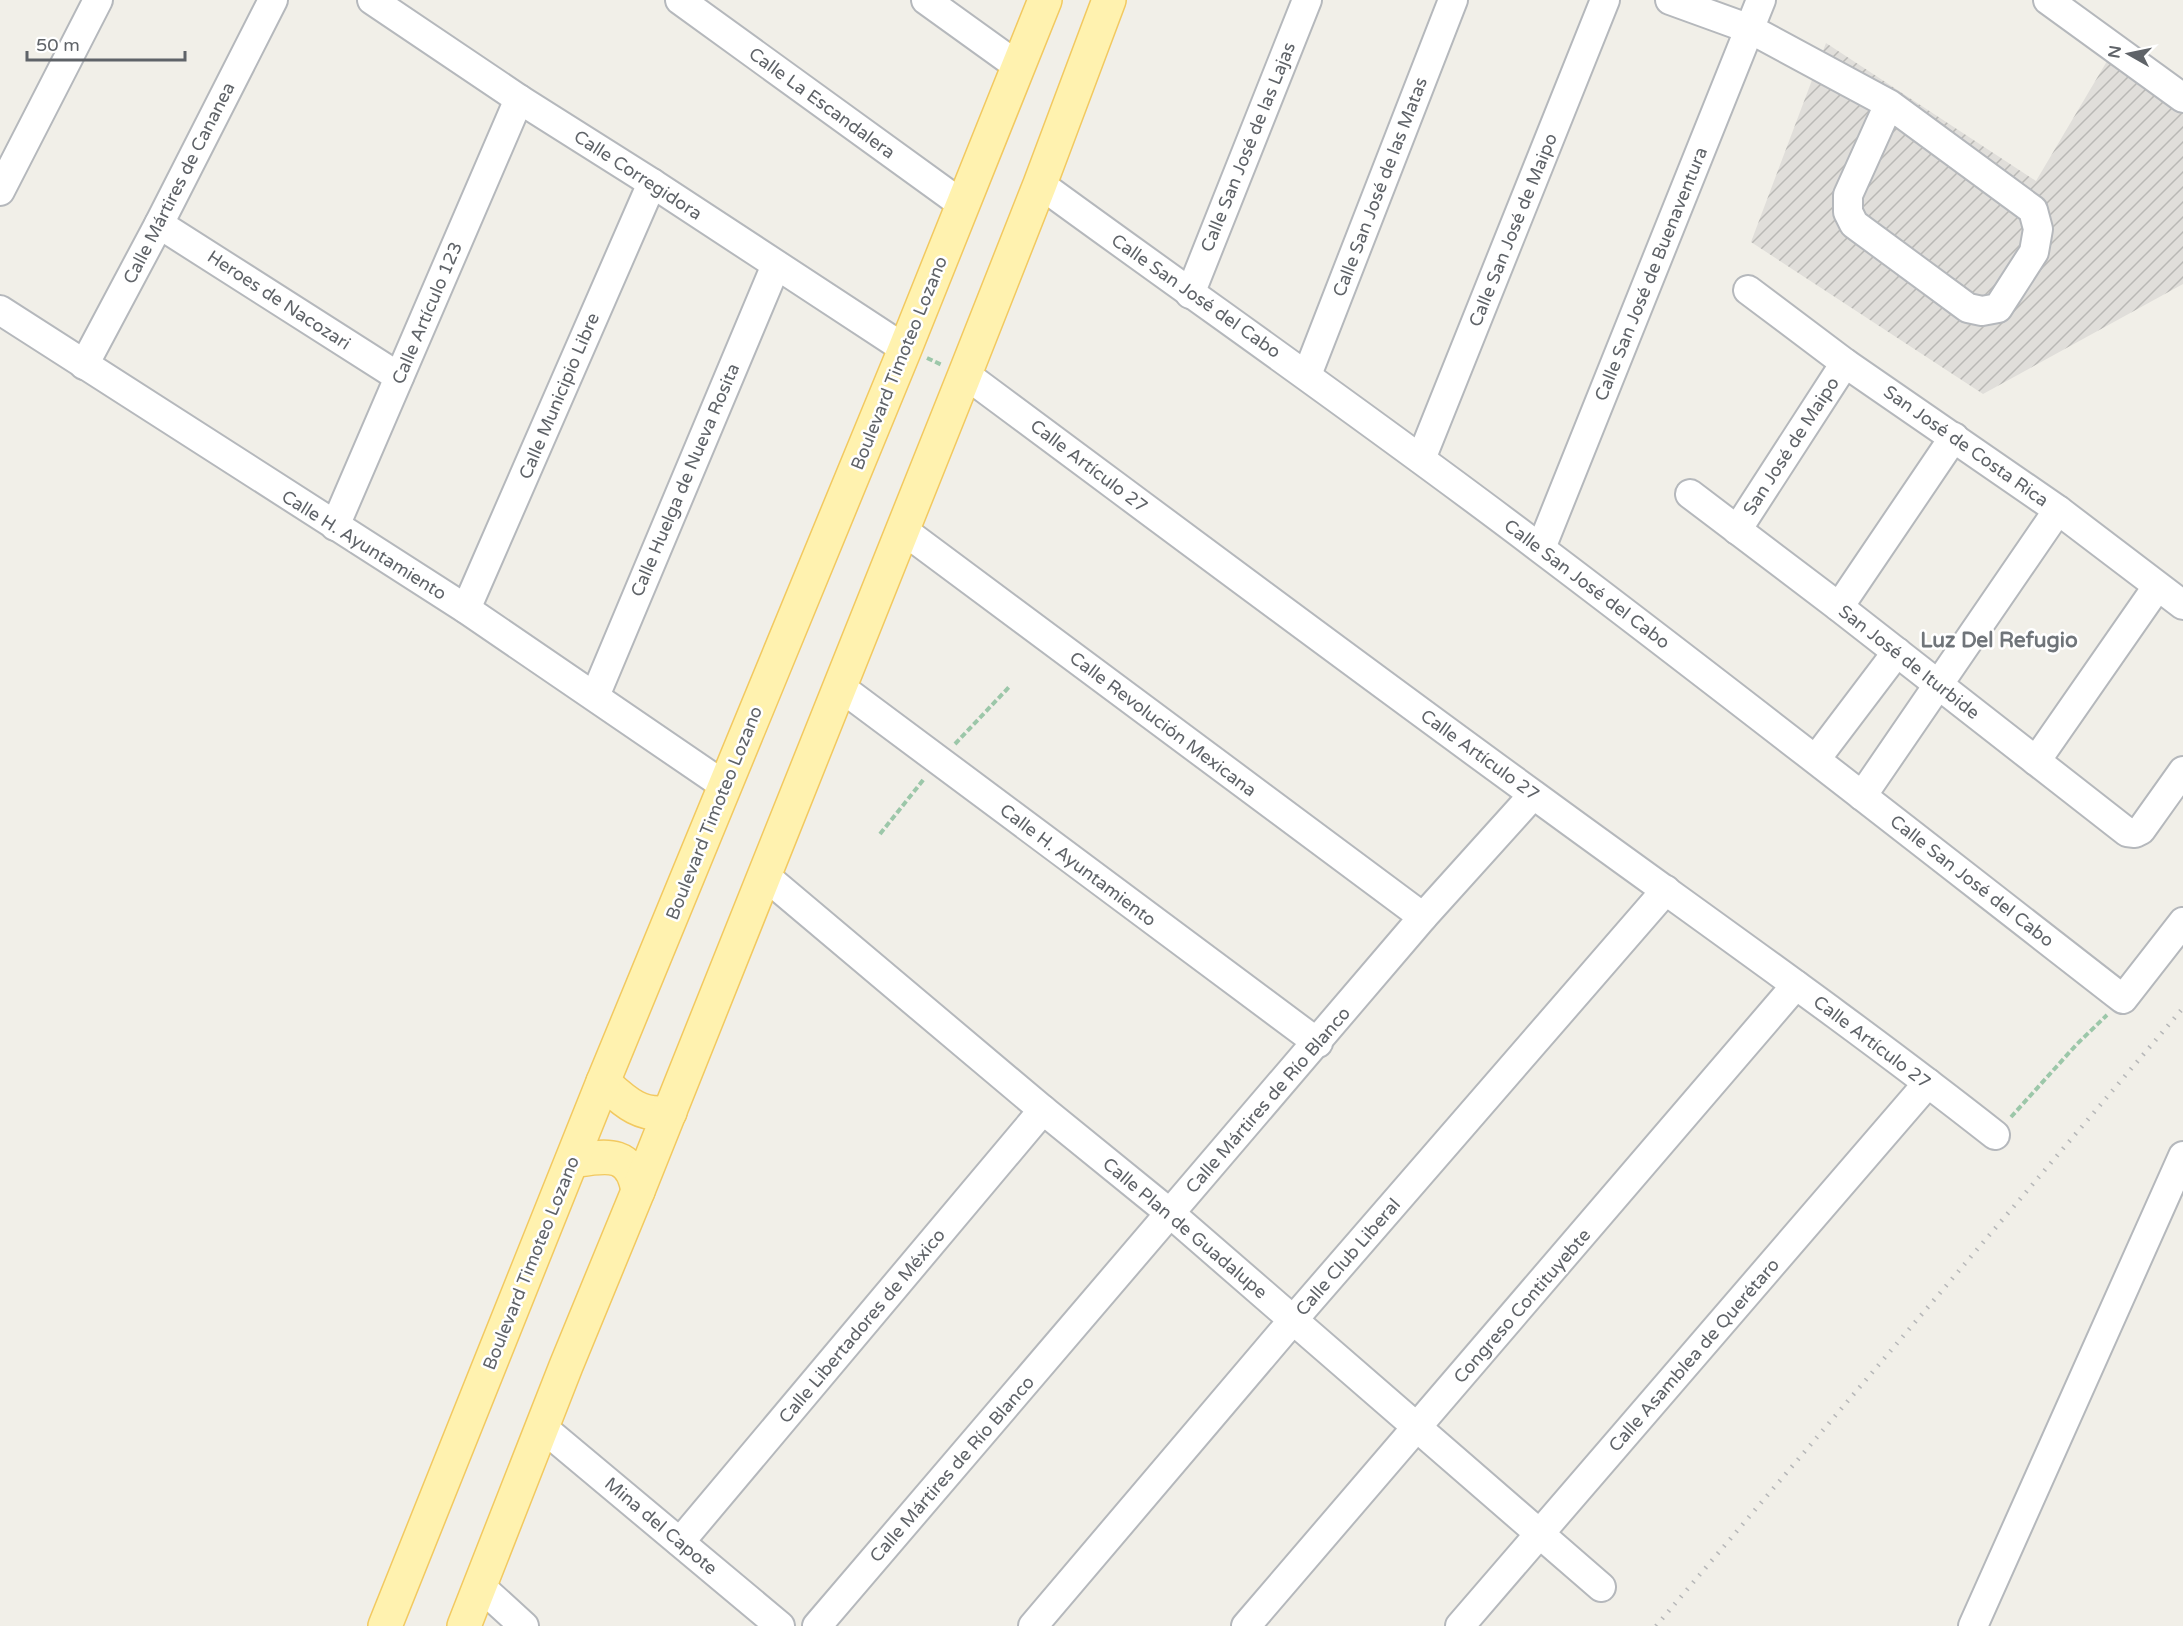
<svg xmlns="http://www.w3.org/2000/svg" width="2183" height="1626" viewBox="0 0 2183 1626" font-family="'Varela Round',sans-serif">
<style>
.industrial{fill:url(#industrial-furrows)}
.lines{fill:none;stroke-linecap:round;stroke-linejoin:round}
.minor-casing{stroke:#b5b8bc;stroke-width:32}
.major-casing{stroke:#f2c960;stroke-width:36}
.path{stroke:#9cc7a9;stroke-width:4;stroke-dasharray:6 3;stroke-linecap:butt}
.minor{stroke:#fff;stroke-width:28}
.major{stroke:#fff2af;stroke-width:33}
.rail{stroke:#b6b7b8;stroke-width:4.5;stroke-dasharray:1.5 8;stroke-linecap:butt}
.labels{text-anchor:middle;stroke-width:5;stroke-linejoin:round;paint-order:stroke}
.street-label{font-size:18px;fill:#5f6368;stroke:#fff}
.quarter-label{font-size:21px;font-weight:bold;fill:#70757a;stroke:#fff}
</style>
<defs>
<pattern id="industrial-furrows" width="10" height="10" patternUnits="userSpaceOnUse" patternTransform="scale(1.5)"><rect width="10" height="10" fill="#e0deda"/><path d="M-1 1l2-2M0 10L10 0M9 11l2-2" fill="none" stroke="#b9b8b5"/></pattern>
</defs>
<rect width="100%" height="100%" fill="#f1efe8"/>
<polygon class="industrial" points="1826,43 2036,181 2113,51 2183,92 2183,284 1983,394 1751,242"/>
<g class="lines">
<g class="minor-casing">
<g id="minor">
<polyline points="372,0 519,99 652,183 905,349"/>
<polyline points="680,0 963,205"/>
<polyline points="926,0 1019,67"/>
<polyline points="1670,0 1750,29 1889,104 2033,210 2038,229 2034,252 1998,308 1982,311 1968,308 1854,224 1848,212 1848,195 1889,104"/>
<polyline points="2048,0 2183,98"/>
<path d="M1040 184C1207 306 1377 424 1541 549 1737 697 1930 849 2123 999L2183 922"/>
<polyline points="0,191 98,0"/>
<polyline points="159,224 399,377"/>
<polyline points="1748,290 1845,363 2058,510 2183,605"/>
<polyline points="1190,294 1307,0"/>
<polyline points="0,310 466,609 725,786"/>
<polyline points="84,365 159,224 273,0"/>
<path d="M965 374C1155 515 1343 656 1534 795 1688 908 1845 1017 1995 1135"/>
<polyline points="1307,375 1453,0"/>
<polyline points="1421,459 1605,0"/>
<polyline points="1690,494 1839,607 2127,832 2135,833 2141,830 2183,771"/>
<polyline points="335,526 519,99"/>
<polyline points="903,530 1423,917"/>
<polyline points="1737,530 1845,363"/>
<polyline points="1541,548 1761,0"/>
<polyline points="1839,607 1954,437"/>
<polyline points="466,609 652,183"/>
<polyline points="839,686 1318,1043"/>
<polyline points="595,696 776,265"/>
<polyline points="1816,759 1897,652"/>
<polyline points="2036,761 2157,587"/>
<polyline points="1862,796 2058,510"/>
<polyline points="764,875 1043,1110 1171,1214 1601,1587"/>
<polyline points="542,1427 780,1626"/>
<polyline points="680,1542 1043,1110"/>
<polyline points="480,1586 524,1626"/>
<polyline points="817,1626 1423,917 1533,795"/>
<polyline points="1033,1626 1293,1320 1666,890"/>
<polyline points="1246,1626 1796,985"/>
<polyline points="1460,1626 1928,1083"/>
<polyline points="1973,1626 2183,1156"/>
</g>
</g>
<g class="major-casing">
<g id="major">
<path d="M603 1082C623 1100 640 1118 670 1112"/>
<path d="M572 1161C605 1156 631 1149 638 1191"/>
<polyline points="385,1626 603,1082 905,349 1045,0"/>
<polyline points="464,1626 566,1366 638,1191 965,374 1040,184 1109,0"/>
</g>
</g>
<g class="path">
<polyline points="927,358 942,365"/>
<polyline points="955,744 1010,686"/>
<polyline points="880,834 924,779"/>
<polyline points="2011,1117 2077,1044 2107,1015"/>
</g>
<use href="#minor" class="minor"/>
<use href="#major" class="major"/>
<polyline class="rail" points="1656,1626 2183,1008"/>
</g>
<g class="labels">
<g class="street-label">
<text transform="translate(822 103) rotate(36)" y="6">Calle La Escandalera</text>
<text transform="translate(1248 147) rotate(-68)" y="6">Calle San José de las Lajas</text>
<text transform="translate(638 175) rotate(33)" y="6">Calle Corregidora</text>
<text transform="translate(179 183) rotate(-63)" y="6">Calle Mártires de Cananea</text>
<text transform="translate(1380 187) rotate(-69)" y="6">Calle San José de las Matas</text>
<text transform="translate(1513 230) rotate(-68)" y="6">Calle San José de Maipo</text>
<text transform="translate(1651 274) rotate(-68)" y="6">Calle San José de Buenaventura</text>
<text transform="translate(1196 296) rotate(35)" y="6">Calle San José del Cabo</text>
<text transform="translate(279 300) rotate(33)" y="6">Heroes de Nacozari</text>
<text transform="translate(427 313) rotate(-67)" y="6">Calle Artículo 123</text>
<text transform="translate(899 363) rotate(-68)" y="6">Boulevard Timoteo Lozano</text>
<text transform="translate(559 396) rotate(-67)" y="6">Calle Municipio Libre</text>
<text transform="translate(1791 446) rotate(-57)" y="6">San José de Maipo</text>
<text transform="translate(1966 446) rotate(35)" y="6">San José de Costa Rica</text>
<text transform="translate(1089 466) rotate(37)" y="6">Calle Artículo 27</text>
<text transform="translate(685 480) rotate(-67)" y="6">Calle Huelga de Nueva Rosita</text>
<text transform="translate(364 545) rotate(32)" y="6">Calle H. Ayuntamiento</text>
<text transform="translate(1587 584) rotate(37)" y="6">Calle San José del Cabo</text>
<text transform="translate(1909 662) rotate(38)" y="6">San José de Iturbide</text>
<text transform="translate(1163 724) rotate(37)" y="6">Calle Revolución Mexicana</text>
<text transform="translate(1480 755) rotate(36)" y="6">Calle Artículo 27</text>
<text transform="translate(714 813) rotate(-68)" y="6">Boulevard Timoteo Lozano</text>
<text transform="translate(1078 865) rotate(37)" y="6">Calle H. Ayuntamiento</text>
<text transform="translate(1972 881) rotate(38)" y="6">Calle San José del Cabo</text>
<text transform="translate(1872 1042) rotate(37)" y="6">Calle Artículo 27</text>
<text transform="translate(1268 1100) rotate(-49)" y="6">Calle Mártires de Río Blanco</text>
<text transform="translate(1185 1228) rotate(40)" y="6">Calle Plan de Guadalupe</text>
<text transform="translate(1348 1257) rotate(-49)" y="6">Calle Club Liberal</text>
<text transform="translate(531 1263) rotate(-68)" y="6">Boulevard Timoteo Lozano</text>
<text transform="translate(1522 1306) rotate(-49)" y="6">Congreso Contituyebte</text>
<text transform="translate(862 1326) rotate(-50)" y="6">Calle Libertadores de México</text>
<text transform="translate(1694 1355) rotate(-49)" y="6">Calle Asamblea de Querétaro</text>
<text transform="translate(952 1469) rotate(-49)" y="6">Calle Mártires de Río Blanco</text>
<text transform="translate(661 1526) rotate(40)" y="6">Mina del Capote</text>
</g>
<g class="quarter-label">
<text x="1999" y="647">Luz Del Refugio</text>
</g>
</g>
<g transform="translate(2129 54) rotate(279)" stroke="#ffffff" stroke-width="4.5" paint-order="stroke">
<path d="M0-4.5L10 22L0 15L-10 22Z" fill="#5f6368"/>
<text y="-9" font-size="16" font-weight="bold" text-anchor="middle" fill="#5f6368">N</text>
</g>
<path d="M27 51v9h158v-9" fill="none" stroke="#5f6368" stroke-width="3"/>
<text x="36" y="51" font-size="18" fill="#5f6368" stroke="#ffffff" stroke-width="4.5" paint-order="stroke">50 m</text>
</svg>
